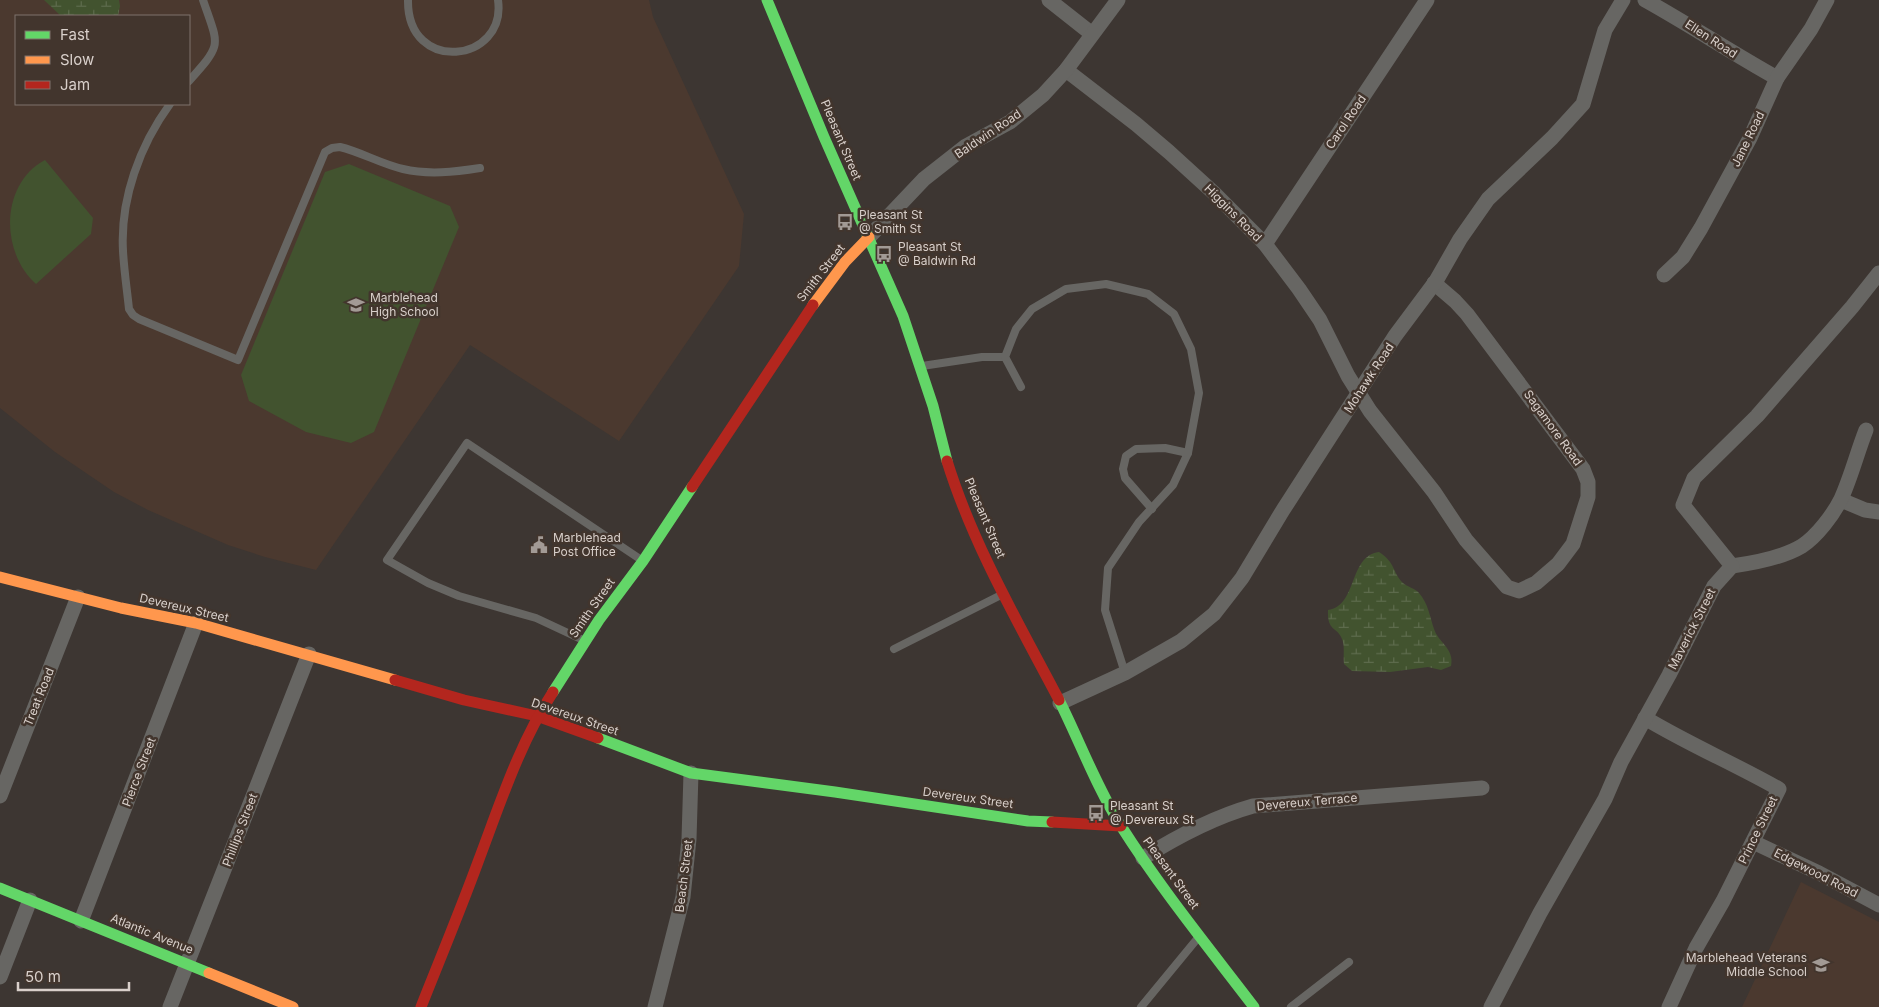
<svg xmlns="http://www.w3.org/2000/svg" width="1879" height="1007" viewBox="0 0 1879 1007" font-family="Inter,sans-serif">
<style>
.built{fill:#4b392f;fill-rule:evenodd}
.wetland{fill:url(#wetland-marsh)}
.pitch{fill:#42532f}
.lines{fill:none;stroke-linecap:round;stroke-linejoin:round}
.lane{stroke:#676663;stroke-width:8}
.street{stroke:#676663;stroke-width:15}
.fast{stroke:#63d668;stroke-width:11}
.slow{stroke:#ff974d;stroke-width:11}
.jam{stroke:#b3261e;stroke-width:11}
.labels{text-anchor:middle;stroke-width:5;stroke-linejoin:round;paint-order:stroke}
.street-label{font-size:12px;fill:#d9d0cb;stroke:#42352d}
.poi-label{font-size:12px;fill:#d9d0cb;stroke:#42352d;text-anchor:start}
</style>
<defs>
<pattern id="wetland-marsh" width="20" height="14" patternUnits="userSpaceOnUse" patternTransform="scale(1.25)"><rect width="20" height="14" fill="#42532f"/><path d="M1 5h8M5 5V1M11 12h8M15 12V8" fill="none" stroke="#5d6b4c"/></pattern>
</defs>
<rect width="100%" height="100%" fill="#3d3632"/>
<g class="built">
<path d="M0 0H649L653 17 744 214 739 266 619 441 470 345 316 570 265 557 228 545 148 510 114 492 55 452 0 408ZM16 16H189V104H16Z"/>
<polygon points="1801,882 1879,922 1879,1007 1742,1007"/>
</g>
<g class="wetland">
<polygon points="44,0 119,0 120,6 118,16 61,16"/>
<path d="M1379 552C1396 563 1392 572 1403 583 1407 587 1415 588 1419 593 1428 603 1430 617 1434 629 1438 642 1455 649 1451 666L1441 670 1428 667 1390 672 1352 671 1344 664C1343 655 1345 646 1342 639 1337 626 1327 632 1328 610 1358 606 1348 556 1379 552Z"/>
</g>
<g class="pitch">
<path d="M45 160 93 218 91 234 36 284C0 252 0 184 45 160Z"/>
<polygon points="349,164 450,206 459,227 374,432 351,443 306,432 249,401 241,375 325,172"/>
</g>
<g class="lines">
<g class="lane">
<path d="M408 0C407 75 507 63 498 0"/>
<path d="M189 81C223 43 219 47 203 0"/>
<path d="M170 104C140 145 120 199 123 251 124 270 127 290 129 309L133 315 139 319 238 360 325 152 332 148 340 147C361 152 381 164 403 169 428 175 455 172 480 168"/>
<polyline points="922,366 982,357 1005,357"/>
<polyline points="1021,387 1005,357 1016,329 1032,309 1066,289 1106,284 1148,294 1174,314 1191,349 1199,393 1188,453 1173,485 1139,522 1108,568 1105,610 1125,673"/>
<polyline points="1152,509 1125,478 1123,469 1126,456 1136,449 1165,448 1188,453"/>
<polyline points="583,640 536,618 459,596 428,583 387,560 467,443 643,561"/>
<polyline points="894,649 1001,595"/>
<polyline points="1141,1007 1197,939"/>
<polyline points="1291,1007 1349,962"/>
</g>
<g class="street">
<polyline points="1049,0 1092,34"/>
<path d="M1645 0C1690 25 1732 53 1777 78"/>
<polyline points="1066,70 1136,124 1169,152 1214,193 1265,244 1299,289 1320,320 1348,376 1370,411 1434,492 1466,540 1507,587 1519,591 1536,583 1558,564 1573,544 1588,497 1588,482 1583,469 1467,314 1455,301 1434,283"/>
<polyline points="869,237 924,179 966,146 1010,122 1043,95 1066,70 1118,0"/>
<polyline points="1265,244 1427,0"/>
<polyline points="1664,275 1683,257 1701,228 1750,138 1777,78 1811,29 1827,0"/>
<polyline points="1841,500 1865,510 1879,512"/>
<path d="M1732 566C1754 563 1782 558 1802 546 1817 536 1833 515 1841 499 1851 477 1857 453 1866 430"/>
<polyline points="1060,703 1125,673 1181,641 1214,614 1242,578 1283,510 1395,336 1436,281 1460,239 1488,199 1552,138 1583,104 1605,30 1623,0"/>
<path d="M1645 718C1688 744 1735 764 1779 789L1723 901 1696 948 1669 1007"/>
<polyline points="0,796 78,597"/>
<polyline points="1753,842 1819,873 1879,905"/>
<path d="M1143 858C1178 836 1214 817 1253 806L1482 788"/>
<polyline points="81,921 196,623"/>
<polyline points="0,977 30,900"/>
<polyline points="170,1007 309,654"/>
<polyline points="655,1007 683,897 689,839 691,773"/>
<polyline points="1491,1007 1540,913 1605,799 1621,762 1669,675 1714,586 1732,566 1683,505 1694,478 1757,416 1852,307 1879,273"/>
</g>
<g class="fast">
<polyline points="767,0 824,137 903,316 933,406 947,461"/>
<polyline points="553,692 599,620 643,561 692,487"/>
<path d="M1059 700C1080 742 1096 786 1121 826 1161 889 1209 948 1254 1007"/>
<polyline points="598,738 691,773 835,792 1028,821 1052,822"/>
<polyline points="0,888 209,973"/>
</g>
<g class="slow">
<polyline points="813,305 845,262 869,237"/>
<polyline points="0,577 121,608 196,623 395,680"/>
<polyline points="209,973 293,1007"/>
</g>
<g class="jam">
<path d="M947 461C973 545 1018 622 1059 700"/>
<polyline points="692,487 813,305"/>
<polyline points="395,680 464,700 537,716 598,738"/>
<polyline points="1052,822 1121,826"/>
<path d="M421 1007C440 959 460 911 478 862 500 804 519 744 553 692"/>
</g>
</g>
<defs>
<g id="bus-bare" transform="scale(1.35)"><path d="M-5-6H5V4H4V6H2V4H-2V6H-4V4H-5ZM-3.5-4V0h7V-4ZM-3.5 1.2v1.5H-2V1.2ZM2 1.2v1.5H3.5V1.2Z" fill="#a29a95" stroke="#42352d" stroke-width="2.5" paint-order="stroke"/></g>
<g id="school-bare" transform="scale(1.35)"><path d="M0-5L7-2L0 1L-7-2ZM-4 1L0 2.5L4 1V4Q0 6-4 4Z" fill="#a29a95" stroke="#42352d" stroke-width="2.5" paint-order="stroke"/></g>
<g id="civic-bare" transform="scale(1.35)"><path d="M-.6-6.5H3V-4.5H.6V-3L4-1V1h2V6H-6V1h2V-1L-.6-3ZM-1.2 2.5V6h2.4V2.5Z" fill="#a29a95" stroke="#42352d" stroke-width="2.5" paint-order="stroke"/></g>
</defs>
<g fill-rule="evenodd">
<use href="#bus-bare" x="845" y="222"/>
<use href="#bus-bare" x="884" y="254"/>
<use href="#school-bare" x="356" y="305"/>
<use href="#civic-bare" x="539" y="545"/>
<use href="#bus-bare" x="1096" y="813"/>
<use href="#school-bare" x="1821" y="965"/>
</g>
<g class="labels">
<g class="street-label">
<text transform="translate(1711 39) rotate(33)" y="4">Ellen Road</text>
<text transform="translate(1346 122) rotate(-56)" y="4">Carol Road</text>
<text transform="translate(988 134) rotate(-34)" y="4">Baldwin Road</text>
<text transform="translate(1748 139) rotate(-64)" y="4">Jane Road</text>
<text transform="translate(841 140) rotate(67)" y="4">Pleasant Street</text>
<text transform="translate(1233 213) rotate(45)" y="4">Higgins Road</text>
<text transform="translate(821 273) rotate(-52)" y="4">Smith Street</text>
<text transform="translate(1369 378) rotate(-57)" y="4">Mohawk Road</text>
<text transform="translate(1553 428) rotate(54)" y="4">Sagamore Road</text>
<text transform="translate(985 518) rotate(67)" y="4">Pleasant Street</text>
<text transform="translate(184 608) rotate(13)" y="4">Devereux Street</text>
<text transform="translate(592 608) rotate(-55)" y="4">Smith Street</text>
<text transform="translate(1692 629) rotate(-63)" y="4">Maverick Street</text>
<text transform="translate(39 697) rotate(-68)" y="4">Treat Road</text>
<text transform="translate(575 717) rotate(19)" y="4">Devereux Street</text>
<text transform="translate(139 772) rotate(-69)" y="4">Pierce Street</text>
<text transform="translate(968 798) rotate(8)" y="4">Devereux Street</text>
<text transform="translate(1307 802) rotate(-5)" y="4">Devereux Terrace</text>
<text transform="translate(240 830) rotate(-69)" y="4">Phillips Street</text>
<text transform="translate(1758 830) rotate(-64)" y="4">Prince Street</text>
<text transform="translate(1171 873) rotate(54)" y="4">Pleasant Street</text>
<text transform="translate(1816 873) rotate(27)" y="4">Edgewood Road</text>
<text transform="translate(684 876) rotate(-83)" y="4">Beach Street</text>
<text transform="translate(152 934) rotate(22)" y="4">Atlantic Avenue</text>
</g>
<g class="poi-label">
<text x="859" y="219">Pleasant St<tspan x="859" dy="14">@ Smith St</tspan></text>
<text x="898" y="251">Pleasant St<tspan x="898" dy="14">@ Baldwin Rd</tspan></text>
<text x="370" y="302">Marblehead<tspan x="370" dy="14">High School</tspan></text>
<text x="553" y="542">Marblehead<tspan x="553" dy="14">Post Office</tspan></text>
<text x="1110" y="810">Pleasant St<tspan x="1110" dy="14">@ Devereux St</tspan></text>
<text x="1807" y="962" text-anchor="end">Marblehead Veterans<tspan x="1807" dy="14">Middle School</tspan></text>
</g>
</g>
<rect x="15" y="15" width="175" height="90" fill="#42352d" stroke="#7e736c"/>
<rect x="25" y="31" width="25" height="8" fill="#63d668" stroke="#7e736c"/>
<text x="60" y="40" font-size="15" fill="#d9d0cb">Fast</text>
<rect x="25" y="56" width="25" height="8" fill="#ff974d" stroke="#7e736c"/>
<text x="60" y="65" font-size="15" fill="#d9d0cb">Slow</text>
<rect x="25" y="81" width="25" height="8" fill="#b3261e" stroke="#7e736c"/>
<text x="60" y="90" font-size="15" fill="#d9d0cb">Jam</text>
<path d="M18 982v8h111v-8" fill="none" stroke="#d9d0cb" stroke-width="2.5"/>
<text x="25" y="982" font-size="15" fill="#d9d0cb" stroke="#42352d" stroke-width="4" paint-order="stroke">50 m</text>
</svg>
